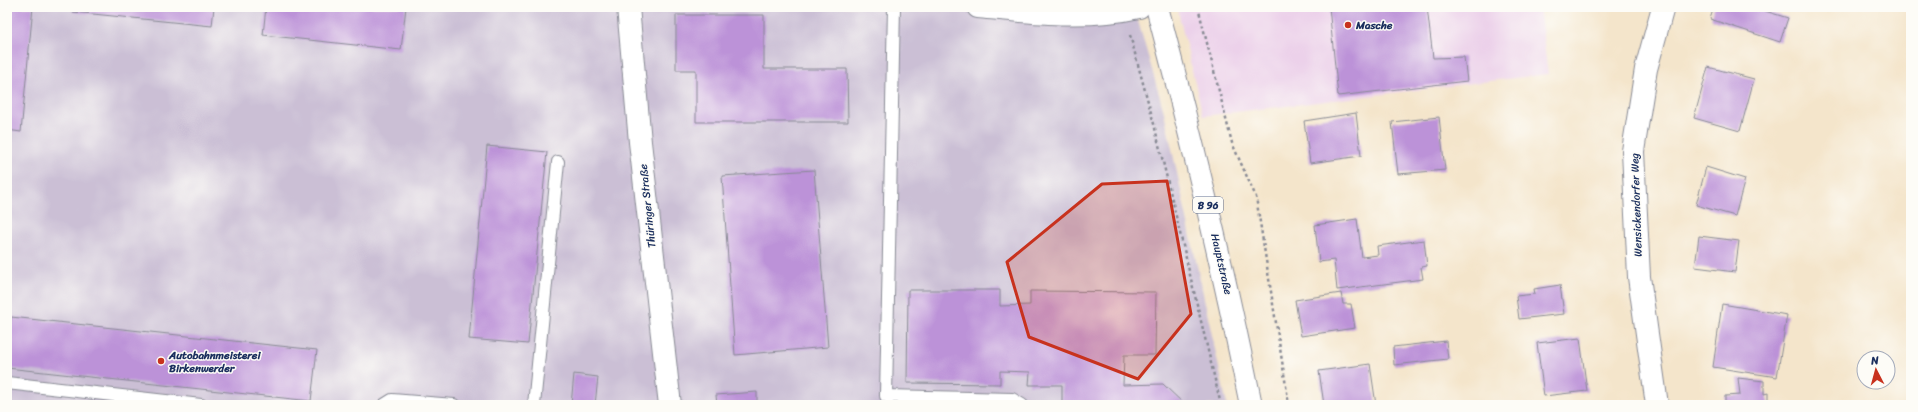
<svg xmlns="http://www.w3.org/2000/svg" width="1918" height="412" viewBox="0 0 1918 412" font-family="Sriracha,sans-serif">
<style>
.built{fill:#ecd1ea}
.industrial{fill:#cbbfd5}
.building{fill:#bc92d8}
.lines{fill:none;stroke-linecap:round;stroke-linejoin:round}
.lane-casing{stroke:#888a94;stroke-width:14}
.street-casing{stroke:#888a94;stroke-width:24}
.primary-casing{stroke:#888a94;stroke-width:24}
.path{stroke:#888a94;stroke-width:2.5;stroke-dasharray:3 3;stroke-linecap:butt}
.lane{stroke:#fff;stroke-width:12}
.street{stroke:#fff;stroke-width:22}
.primary{stroke:#fff;stroke-width:22}
.marked{fill:#c8321e;fill-opacity:0.2;stroke:#c8321e;stroke-width:3;stroke-linejoin:round}
.poi-dot{fill:#c8321e;stroke:#fdfcf7;stroke-width:1.5}
.labels{text-anchor:middle;stroke-width:3;stroke-linejoin:round;paint-order:stroke}
.shield{fill:#fdfcf7;stroke:#5f6c8c;stroke-width:1}
.shield-label{font-size:10px;font-weight:bold;fill:#1b2f5e}
.poi-label{font-size:11px;font-weight:bold;fill:#1b2f5e;stroke:#fdfcf7;text-anchor:start}
.street-label{font-size:11px;fill:#1b2f5e;stroke:#fdfcf7}
</style>
<rect width="100%" height="100%" fill="#fdfcf7"/>
<filter id="ink" filterUnits="userSpaceOnUse"><feTurbulence type="fractalNoise" baseFrequency=".025" numOctaves="2"/><feDisplacementMap in="SourceGraphic" scale="8" xChannelSelector="R" yChannelSelector="G"/><feConvolveMatrix kernelMatrix="1 2 1 2 8 2 1 2 1" color-interpolation-filters="sRGB"/></filter>
<filter id="wash" filterUnits="userSpaceOnUse"><feTurbulence type="fractalNoise" baseFrequency=".012" numOctaves="4" result="noise"/><feDisplacementMap in="SourceGraphic" scale="16" xChannelSelector="R" yChannelSelector="G"/><feGaussianBlur stdDeviation="0.9" result="paint"/><feColorMatrix in="noise" values="0 0 0 0 0 0 0 0 0 0 0 0 0 0 0 0 0 1.4 0 .05"/><feComposite in="paint" operator="in"/></filter>
<g filter="url(#wash)">
<rect width="100%" height="100%" fill="#f4e5cb"/>
<polygon class="built" points="1177,7 1539,7 1548,74 1203,116"/>
<polygon class="industrial" points="7,7 1134,7 1164,112 1227,405 7,405"/>
<g id="blocks">
<g class="building">
<polygon points="7,7 33,7 21,132 7,130"/>
<polygon points="74,7 214,7 212,26 73,12"/>
<polygon points="266,7 406,7 401,50 263,35"/>
<polygon points="1329,7 1427,7 1433,58 1464,57 1467,81 1338,96"/>
<polygon points="1714,7 1766,7 1765,11 1788,18 1780,42 1710,19"/>
<polygon points="676,15 764,15 764,69 847,69 848,122 696,122 696,70 676,70"/>
<polygon points="1708,67 1754,79 1740,131 1694,118"/>
<polygon points="1356,113 1361,156 1310,163 1304,121"/>
<polygon points="1439,117 1445,170 1398,174 1392,122"/>
<polygon points="487,146 547,152 528,344 469,339"/>
<polygon points="1706,167 1745,179 1735,216 1696,205"/>
<polygon points="814,170 828,347 735,355 722,176"/>
<polygon points="1357,219 1362,257 1378,255 1377,246 1424,240 1427,266 1421,267 1423,279 1337,290 1334,260 1319,262 1315,225"/>
<polygon points="1699,236 1739,241 1735,272 1695,267"/>
<polygon points="1560,285 1564,314 1519,319 1516,296 1535,294 1534,289"/>
<polygon points="908,290 1000,290 1000,306 1030,305 1030,291 1156,292 1155,355 1124,355 1123,385 1163,384 1185,405 1062,405 1062,385 1029,385 1030,372 1000,371 1000,384 907,383"/>
<polygon points="1341,293 1343,304 1351,304 1355,328 1301,336 1295,300"/>
<polygon points="1722,304 1787,315 1777,377 1713,367"/>
<polygon points="11,317 317,350 311,401 7,368"/>
<polygon points="1580,338 1587,391 1544,396 1537,343"/>
<polygon points="1446,341 1448,359 1394,365 1393,347"/>
<polygon points="1370,364 1376,405 1324,405 1319,371"/>
<polygon points="574,374 598,377 595,405 571,405"/>
<polygon points="1738,378 1764,381 1764,394 1768,393 1768,405 1725,405 1725,396 1740,395"/>
<polygon points="757,392 757,405 717,405 716,395"/>
</g>
</g>
</g>
<g filter="url(#ink)">
<use href="#blocks" fill-opacity="0" stroke="#888a94" stroke-width="1"/>
<g class="lines">
<g class="lane-casing">
<g id="lane">
<polyline points="894,7 886,396 1012,399 1022,405"/>
<polyline points="7,383 201,405"/>
<polyline points="384,405 392,400 454,405"/>
<polyline points="534,405 558,162"/>
</g>
</g>
<g class="street-casing">
<g id="street">
<polyline points="628,7 640,142 670,405"/>
<path d="M978 7C1031 12 1086 19 1139 7"/>
<polyline points="1657,405 1639,277 1633,151 1646,69 1663,7"/>
</g>
</g>
<g class="primary-casing">
<path id="primary" d="M1157 7C1192 139 1224 271 1251 405"/>
</g>
<g class="path">
<polyline points="1198,7 1232,143 1256,197 1289,405"/>
<polyline points="1130,35 1154,124 1221,405"/>
</g>
<use href="#lane" class="lane"/>
<use href="#street" class="street"/>
<use href="#primary" class="primary"/>
</g>
</g>
<path class="marked" d="M1167 181 1191 314 1138 379 1029 337 1007 262 1102 184Z"/>
<g class="poi-dot">
<circle cx="1348" cy="25" r="4"/>
<circle cx="161" cy="361" r="4"/>
</g>
<g class="labels">
<rect class="shield" x="1193" y="197" width="30" height="16" rx="3"/>
<g class="shield-label">
<text x="1208" y="209">B 96</text>
</g>
<g class="poi-label">
<text x="1356" y="29">Masche</text>
<text x="169" y="359">Autobahnmeisterei<tspan x="169" dy="13">Birkenwerder</tspan></text>
</g>
<g class="street-label">
<text transform="translate(1636 205) rotate(-92)" y="4">Wensickendorfer Weg</text>
<text transform="translate(647 206) rotate(-96)" y="4">Thüringer Straße</text>
<text transform="translate(1222 264) rotate(77)" y="4">Hauptstraße</text>
</g>
</g>
<rect width="1918" height="412" fill="none" stroke="#fdfcf7" stroke-width="24"/>
<g transform="translate(1876 370) rotate(354)"><circle r="19" fill="#fdfcf7" stroke="#a3aaba"/>
<path d="M0-3L7 15L0 10L-7 15Z" fill="#c8321e"/>
<text y="-6" font-size="11" font-weight="bold" text-anchor="middle" fill="#1b2f5e">N</text>
</g>
</svg>
